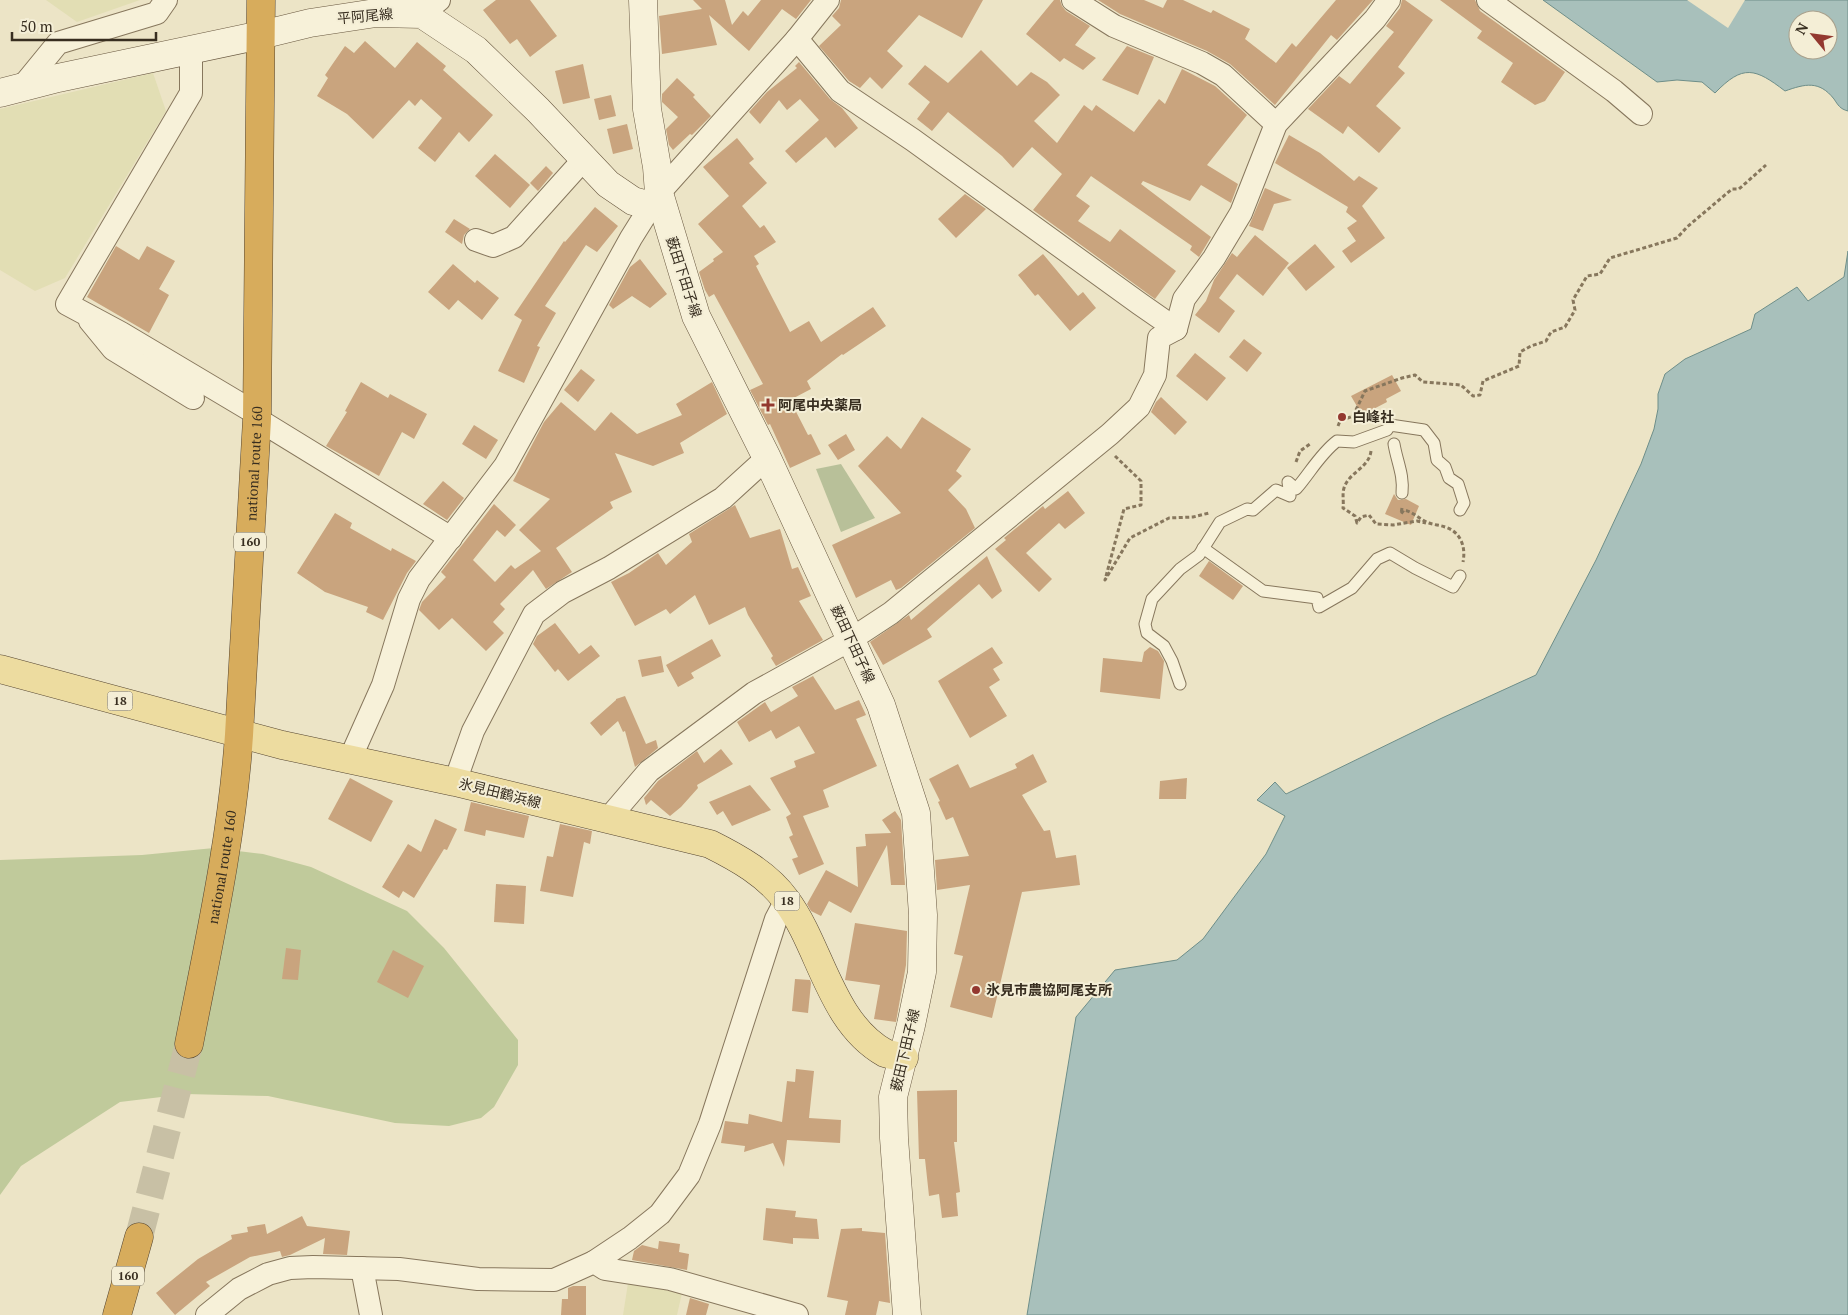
<svg xmlns="http://www.w3.org/2000/svg" width="1848" height="1315" viewBox="0 0 1848 1315" font-family="'PT Serif','Noto Sans JP',serif">
<style>
.farmland{fill:#e2deb4}
.green{fill:#c0ca9b}
.cemetery{fill:#b8c099}
.water{fill:#a8c0bb;stroke:#6e8e89;fill-rule:evenodd}
.pier{fill:#ece4c6}
.building{fill:#c9a47e}
.lines{fill:none;stroke-linecap:round;stroke-linejoin:round}
.highway-tunnel{stroke:#c8c0a5;stroke-width:28;stroke-dasharray:28 14;stroke-linecap:butt}
.lane-casing{stroke:#87775d;stroke-width:13}
.street-casing{stroke:#87775d;stroke-width:24}
.secondary-casing{stroke:#695840;stroke-width:29}
.primary-casing{stroke:#554531;stroke-width:29}
.highway-casing{stroke:#554531;stroke-width:29}
.path{stroke:#87775d;stroke-width:3;stroke-dasharray:4 2.5;stroke-linecap:butt}
.lane{stroke:#f7f1d9;stroke-width:11}
.street{stroke:#f7f1d9;stroke-width:22}
.secondary{stroke:#f7f1d9;stroke-width:28}
.primary{stroke:#eddca0;stroke-width:28}
.highway{stroke:#d7ac5c;stroke-width:28}
.poi-dot{fill:#93382f;stroke:#f4eed6;stroke-width:2}
.labels{text-anchor:middle;stroke-width:4;stroke-linejoin:round;paint-order:stroke}
.shield{fill:#f4eed6;stroke:#706857;stroke-width:1}
.shield-label{font-size:12px;font-weight:bold;fill:#382e20}
.street-label{font-size:14px;fill:#382e20;stroke:#f4eed6}
.poi-label{font-size:14px;font-weight:bold;fill:#382e20;stroke:#f4eed6;text-anchor:start}
</style>
<rect width="100%" height="100%" fill="#ece4c6"/>
<g class="farmland">
<polygon points="46,0 140,0 77,22"/>
<polygon points="153,73 166,111 65,278 35,291 0,270 0,109"/>
<polygon points="628,1283 682,1293 677,1315 623,1315"/>
</g>
<polygon class="green" points="214,848 263,854 311,867 407,911 444,948 518,1040 518,1065 494,1107 481,1118 449,1126 395,1123 268,1096 186,1094 120,1102 21,1166 0,1195 0,860 142,855"/>
<polygon class="cemetery" points="841,464 875,518 841,532 816,469"/>
<g class="water">
<path d="M1543 0H1848V111C1840 109 1838 105 1834 99 1819 80 1805 84 1785 91 1755 68 1743 64 1715 93L1702 82 1677 80 1657 82ZM1798 20H1828V50H1798Z"/>
<polygon points="1848,251 1848,1315 1027,1315 1076,1017 1115,970 1177,960 1203,939 1266,854 1285,816 1257,800 1275,782 1286,794 1442,718 1536,675 1596,560 1641,464 1654,429 1658,409 1658,394 1665,374 1685,359 1751,329 1755,314 1797,287 1808,301 1844,277"/>
</g>
<polygon class="pier" points="1687,0 1745,0 1728,28"/>
<g class="building">
<polygon points="496,0 530,0 557,36 530,57 517,39 510,44 483,10"/>
<polygon points="693,0 725,0 732,25 743,11 748,16 761,0 811,0 796,19 782,9 749,51 709,15 717,45 662,54 659,16 702,9"/>
<polygon points="841,0 983,0 962,38 919,15 887,51 903,66 882,89 870,77 860,88 849,81 819,46 841,25 832,16 839,8"/>
<polygon points="1054,0 1060,0 1062,6 1066,11 1090,26 1075,45 1096,58 1083,70 1064,58 1060,62 1026,34"/>
<polygon points="1098,0 1144,0 1163,8 1167,0 1183,0 1211,13 1213,10 1250,29 1245,39 1276,63 1292,43 1296,47 1336,0 1373,0 1337,40 1331,35 1275,105 1230,64 1207,51 1120,14"/>
<polygon points="1402,0 1405,0 1433,20 1398,67 1405,73 1376,106 1401,128 1379,153 1348,126 1343,134 1308,109 1339,76 1350,84 1394,32 1386,26 1400,8"/>
<polygon points="1440,0 1475,0 1480,11 1565,72 1545,101 1535,105 1501,82 1513,63 1477,38 1482,31"/>
<polygon points="365,41 395,68 417,42 446,66 443,70 493,115 469,142 459,132 435,162 418,148 442,118 421,99 415,106 409,100 373,139 347,114 317,96 328,78 325,75 345,46 354,53"/>
<polygon points="1127,46 1154,57 1138,95 1102,80"/>
<polygon points="981,50 1017,86 1031,72 1047,82 1060,95 1034,121 1057,143 1084,105 1092,111 1096,105 1134,132 1159,99 1165,104 1182,69 1215,86 1247,115 1207,165 1238,184 1231,203 1201,185 1190,201 1143,181 1141,184 1211,237 1199,257 1190,250 1192,246 1091,176 1076,196 1090,206 1078,221 1110,242 1120,229 1176,271 1155,299 1033,210 1062,174 1032,147 1013,168 1002,156 948,112 932,131 917,119 930,102 908,84 925,65 948,83"/>
<polygon points="799,62 830,99 842,108 858,128 835,148 826,137 796,163 785,151 819,120 800,99 787,110 779,100 760,124 749,112 767,92 797,68 795,66"/>
<polygon points="583,64 590,98 563,104 555,71"/>
<polygon points="677,78 695,95 693,97 711,116 692,135 690,134 673,150 669,145 666,129 678,117 662,102 662,94"/>
<polygon points="611,95 616,116 599,120 594,99"/>
<polygon points="627,124 633,149 613,154 607,129"/>
<polygon points="1289,135 1320,153 1354,181 1359,176 1378,188 1362,206 1385,238 1351,263 1342,251 1356,241 1347,228 1357,221 1346,212 1348,207 1275,163"/>
<polygon points="737,138 754,159 749,163 767,183 742,206 760,228 764,225 776,242 754,256 759,264 756,266 790,332 809,321 821,342 873,307 886,326 843,355 842,354 807,381 811,389 790,400 808,435 811,434 821,454 790,468 770,424 768,425 750,390 763,384 714,294 709,297 705,290 699,272 714,261 713,259 723,252 698,224 729,196 703,167"/>
<polygon points="495,154 530,185 510,208 475,176"/>
<polygon points="546,166 553,173 538,191 530,183"/>
<polygon points="1265,188 1292,200 1274,204 1263,231 1249,226"/>
<polygon points="965,194 986,209 956,238 938,219"/>
<polygon points="595,207 618,226 597,252 586,245 545,306 556,313 537,346 540,347 524,383 498,371 522,320 514,315 564,241 565,242"/>
<polygon points="454,219 470,229 464,235 462,244 445,232"/>
<polygon points="1255,235 1289,263 1263,296 1237,274 1219,298 1235,311 1219,333 1195,315 1206,301 1214,280 1232,253 1237,257"/>
<polygon points="1315,244 1335,267 1306,291 1287,268"/>
<polygon points="116,246 139,260 147,246 175,261 159,289 169,295 149,333 87,297"/>
<polygon points="1043,254 1078,296 1083,292 1096,308 1070,331 1038,294 1035,296 1018,275"/>
<polygon points="640,259 667,294 650,308 632,296 613,309 609,305 630,267"/>
<polygon points="453,264 475,283 477,280 499,298 482,320 458,300 449,310 428,292"/>
<polygon points="1244,339 1262,353 1247,372 1229,357"/>
<polygon points="1195,353 1226,378 1207,401 1176,376"/>
<polygon points="581,369 595,380 578,402 564,390"/>
<polygon points="1392,375 1401,391 1386,399 1387,402 1362,415 1351,396"/>
<polygon points="361,382 388,398 390,394 427,414 414,439 402,432 379,476 326,446 347,412 345,411"/>
<polygon points="712,382 727,414 680,443 684,453 653,466 615,453 632,492 610,502 613,508 556,548 572,572 546,589 533,570 500,604 505,609 493,622 504,633 486,651 452,618 439,630 419,610 422,602 446,577 441,572 494,504 516,525 505,537 497,530 473,560 495,582 511,565 515,569 541,551 519,530 550,499 513,481 544,422 561,402 595,431 611,412 637,434 682,415 676,404"/>
<polygon points="1161,397 1187,422 1175,435 1151,412 1156,402"/>
<polygon points="922,417 971,449 956,471 962,476 948,490 966,509 975,528 901,588 896,590 891,580 856,598 832,545 901,513 858,466 887,436 901,449"/>
<polygon points="474,425 498,440 486,459 462,444"/>
<polygon points="846,434 855,450 838,460 828,445"/>
<polygon points="443,481 464,498 447,520 423,504"/>
<polygon points="1068,491 1085,513 1065,529 1059,523 1026,553 1052,579 1039,592 995,549 1006,540 1004,538 1043,506 1045,509"/>
<polygon points="1394,494 1398,500 1406,499 1419,506 1411,525 1385,514"/>
<polygon points="735,505 750,538 780,529 792,569 798,567 811,596 799,601 823,640 776,666 771,658 773,656 748,615 745,607 709,625 695,595 670,614 666,609 635,626 611,582 629,573 658,553 666,565 692,542 689,534"/>
<polygon points="335,513 352,523 350,528 391,551 392,548 416,561 407,573 383,620 366,612 368,607 325,592 297,573"/>
<polygon points="987,556 1002,591 992,599 979,584 927,629 932,637 883,665 870,642 909,615 911,620"/>
<polygon points="1209,561 1243,586 1233,600 1199,576"/>
<polygon points="555,623 579,654 591,645 600,656 568,681 558,669 555,672 533,644 537,636"/>
<polygon points="712,639 721,656 691,673 694,678 678,687 666,665"/>
<polygon points="992,647 1003,663 993,669 1000,680 989,687 1007,716 970,738 938,681"/>
<polygon points="1150,647 1158,651 1164,661 1160,699 1100,692 1103,658 1142,662 1144,652"/>
<polygon points="661,656 664,672 642,677 638,660"/>
<polygon points="813,676 835,710 859,700 866,715 856,719 877,766 823,790 829,807 803,816 824,864 799,875 792,859 798,857 789,837 793,835 786,817 791,814 770,778 796,767 794,761 815,753 799,726 776,739 771,730 749,742 737,722 765,702 771,712 798,696 792,687"/>
<polygon points="625,696 646,744 656,740 658,748 635,767 625,731 623,732 618,721 601,736 590,723 616,700 616,699"/>
<polygon points="721,749 733,764 697,785 698,788 681,807 670,816 651,800 646,805 644,798 658,781 697,751 704,763"/>
<polygon points="1033,754 1047,782 1022,795 1044,831 1050,830 1056,858 1076,855 1080,885 1022,892 992,1018 950,1007 963,956 954,954 970,885 937,890 935,860 969,856 953,817 946,820 938,802 940,801 929,779 958,764 970,788 1017,768 1015,764"/>
<polygon points="350,778 393,801 371,842 328,819"/>
<polygon points="1187,778 1186,799 1159,799 1160,781"/>
<polygon points="750,785 771,810 732,826 723,811 717,815 709,802"/>
<polygon points="471,802 529,816 524,838 486,830 485,836 464,831"/>
<polygon points="895,811 901,820 905,885 891,885 887,845 851,913 829,901 821,916 811,911 807,904 826,870 858,887 856,847 866,846 865,834 891,833 882,820"/>
<polygon points="435,819 457,829 447,850 444,849 414,898 403,891 399,898 382,887 408,844 421,852"/>
<polygon points="560,824 592,831 590,844 584,842 573,897 540,891 547,856 553,857"/>
<polygon points="496,884 526,886 524,924 494,922"/>
<polygon points="855,923 907,931 906,965 896,1022 874,1019 880,985 845,980"/>
<polygon points="286,948 301,950 298,980 282,979"/>
<polygon points="393,950 424,966 408,998 377,982"/>
<polygon points="795,979 810,980 811,983 808,1013 792,1011"/>
<polygon points="796,1069 814,1071 809,1118 841,1120 840,1143 787,1140 784,1167 773,1143 744,1152 745,1146 721,1143 725,1121 748,1124 749,1114 782,1122 787,1081 795,1082"/>
<polygon points="957,1090 957,1142 954,1142 960,1192 956,1193 958,1216 942,1218 939,1194 929,1196 925,1159 919,1159 917,1091"/>
<polygon points="766,1208 796,1211 795,1217 817,1219 819,1239 793,1238 793,1244 763,1240"/>
<polygon points="302,1216 307,1226 350,1231 347,1255 323,1254 325,1238 290,1255 282,1257 280,1251 250,1257 206,1282 210,1286 175,1315 156,1293 198,1259 232,1239 231,1235 248,1232 247,1227 265,1224 267,1234"/>
<polygon points="862,1228 862,1231 885,1233 890,1303 879,1301 876,1315 845,1315 848,1301 827,1297 841,1229"/>
<polygon points="659,1241 680,1244 679,1252 689,1254 687,1270 632,1260 634,1251 642,1245 658,1249"/>
<polygon points="573,1286 586,1286 586,1315 561,1315 562,1299 568,1299 568,1288"/>
<polygon points="690,1298 709,1304 706,1315 686,1315"/>
</g>
<g class="lines">
<polyline class="highway-tunnel" points="139,1237 189,1044"/>
<g class="lane-casing">
<g id="lane">
<path d="M1394 444C1397 462 1404 475 1402 493"/>
<polyline points="1203,548 1263,591 1317,598 1319,607 1352,588 1377,559 1390,553 1415,568 1453,587 1460,576"/>
<path d="M1180 684 1172 661 1164 646 1147 633 1145 624 1152 599 1180 569 1199 555 1220 522 1247 509 1253 510 1276 490 1290 496 1288 482 1296 489C1310 473 1320 454 1337 441L1354 442 1387 430 1390 425 1424 430 1434 443 1437 460 1445 467 1449 478 1458 484 1464 503 1460 510"/>
</g>
</g>
<g class="street-casing">
<g id="street">
<polyline points="1073,0 1114,26 1202,63 1223,75 1276,124"/>
<polyline points="1488,0 1614,91 1641,114"/>
<polyline points="422,14 439,0"/>
<polyline points="797,39 840,91 913,140 1140,304 1176,329"/>
<polyline points="191,49 191,93 67,304 121,333 257,414"/>
<polyline points="22,87 58,43 157,13 166,0"/>
<polyline points="659,193 797,39 828,0"/>
<polyline points="476,240 493,246 514,237 584,159"/>
<polyline points="90,321 113,349 193,398"/>
<polyline points="257,419 451,538"/>
<polyline points="350,759 383,685 409,599 419,579 505,466 631,238 651,206"/>
<polyline points="455,782 473,731 534,614 563,592 609,568 723,498 767,458"/>
<polyline points="608,819 649,771 754,693 850,640 891,613 1110,434 1139,407 1155,375 1159,338 1176,329 1184,299 1214,258 1241,213 1276,124 1375,19 1389,0"/>
<polyline points="594,1262 630,1238 660,1214 689,1175 710,1124 776,919 786,900"/>
<polyline points="362,1268 371,1315"/>
<polyline points="207,1315 239,1289 268,1274 290,1268 313,1267 399,1269 478,1279 554,1280 594,1262 605,1269 670,1279 797,1315"/>
</g>
</g>
<g class="secondary-casing">
<g id="secondary">
<polyline points="643,0 647,109 657,167 659,193 696,316 767,458 881,705 916,813 923,915 922,972 911,1025 893,1097 894,1138 907,1315"/>
<polyline points="0,93 58,78 261,35 310,23 376,13 422,14 476,50 538,110 608,184 633,201 651,206 659,193"/>
</g>
</g>
<g class="primary-casing">
<path id="primary" d="M0 669 282 745 455 782 710 844C738 858 767 874 786 900 821 947 830 1022 885 1053 890 1055 898 1056 904 1058"/>
</g>
<g class="highway-casing">
<g id="highway">
<path id="s1" d="M189 1044C209 941 232 839 239 735L257 419 261 0"/>
<polyline points="117,1315 139,1237"/>
</g>
</g>
<g class="path">
<polyline points="1338,426 1340,421 1353,416 1365,391 1402,378 1415,375 1423,382 1461,385 1473,396 1480,395 1483,381 1519,366 1520,352 1531,346 1546,341 1551,332 1565,327 1575,310 1573,300 1587,276 1600,274 1610,258 1677,238 1687,227 1732,189 1739,189 1766,165"/>
<path d="M1371 451C1369 468 1349 472 1344 488 1342 494 1344 502 1343 508L1355 516 1357 523 1361 517 1369 515 1376 524 1393 525 1417 521 1426 523"/>
<polyline points="1115,456 1141,481 1141,505 1124,509 1105,580 1130,538 1169,518 1193,517 1209,513"/>
<polyline points="1296,462 1300,451 1310,444"/>
<path d="M1402 508 1401 514 1404 510C1414 512 1420 520 1429 523 1434 525 1440 525 1445 527 1461 532 1466 547 1463 562"/>
</g>
<use href="#lane" class="lane"/>
<use href="#street" class="street"/>
<use href="#secondary" class="secondary"/>
<use href="#primary" class="primary"/>
<use href="#highway" class="highway"/>
</g>
<g class="poi-dot">
<path d="M765.5 397.5h5v5h5v5h-5v5h-5v-5h-5v-5h5z"/>
<circle cx="1342" cy="417" r="5"/>
<circle cx="976" cy="990" r="5"/>
</g>
<g class="labels">
<g class="shield">
<rect x="234" y="532.5" width="32" height="19" rx="4"/>
<rect x="107.5" y="691.5" width="25" height="19" rx="4"/>
<rect x="774.5" y="891.5" width="25" height="19" rx="4"/>
<rect x="112" y="1266.5" width="32" height="19" rx="4"/>
</g>
<g class="shield-label">
<text x="250" y="546">160</text>
<text x="120" y="705">18</text>
<text x="787" y="905">18</text>
<text x="128" y="1280">160</text>
</g>
<g class="street-label">
<text transform="translate(365 16) rotate(-5)" y="5">平阿尾線</text>
<text transform="translate(684 277) rotate(72)" y="5">薮田下田子線</text>
<text dy="5" stroke="none"><textPath href="#s1" startOffset="585">national route 160</textPath></text>
<text transform="translate(853 644) rotate(65)" y="5">薮田下田子線</text>
<text transform="translate(500 793) rotate(14)" y="5">氷見田鶴浜線</text>
<text dy="5" stroke="none"><textPath href="#s1" startOffset="180">national route 160</textPath></text>
<text transform="translate(905 1050) rotate(-77)" y="5">薮田下田子線</text>
</g>
<g class="poi-label">
<text x="778" y="410">阿尾中央薬局</text>
<text x="1352" y="422">白峰社</text>
<text x="986" y="995">氷見市農協阿尾支所</text>
</g>
</g>
<g transform="translate(1813 35) rotate(299)"><circle r="24" fill="#f4eed6" stroke="#a9a18d"/>
<path d="M0-4L9 19L0 12L-9 19Z" fill="#93382f"/>
<text y="-8" font-size="14" font-weight="bold" text-anchor="middle" fill="#382e20">N</text>
</g>
<path d="M12 32v8h144v-8" fill="none" stroke="#382e20" stroke-width="2.5"/>
<text x="20" y="32" font-size="15" fill="#382e20" stroke="#f4eed6" stroke-width="4" paint-order="stroke">50 m</text>
</svg>
